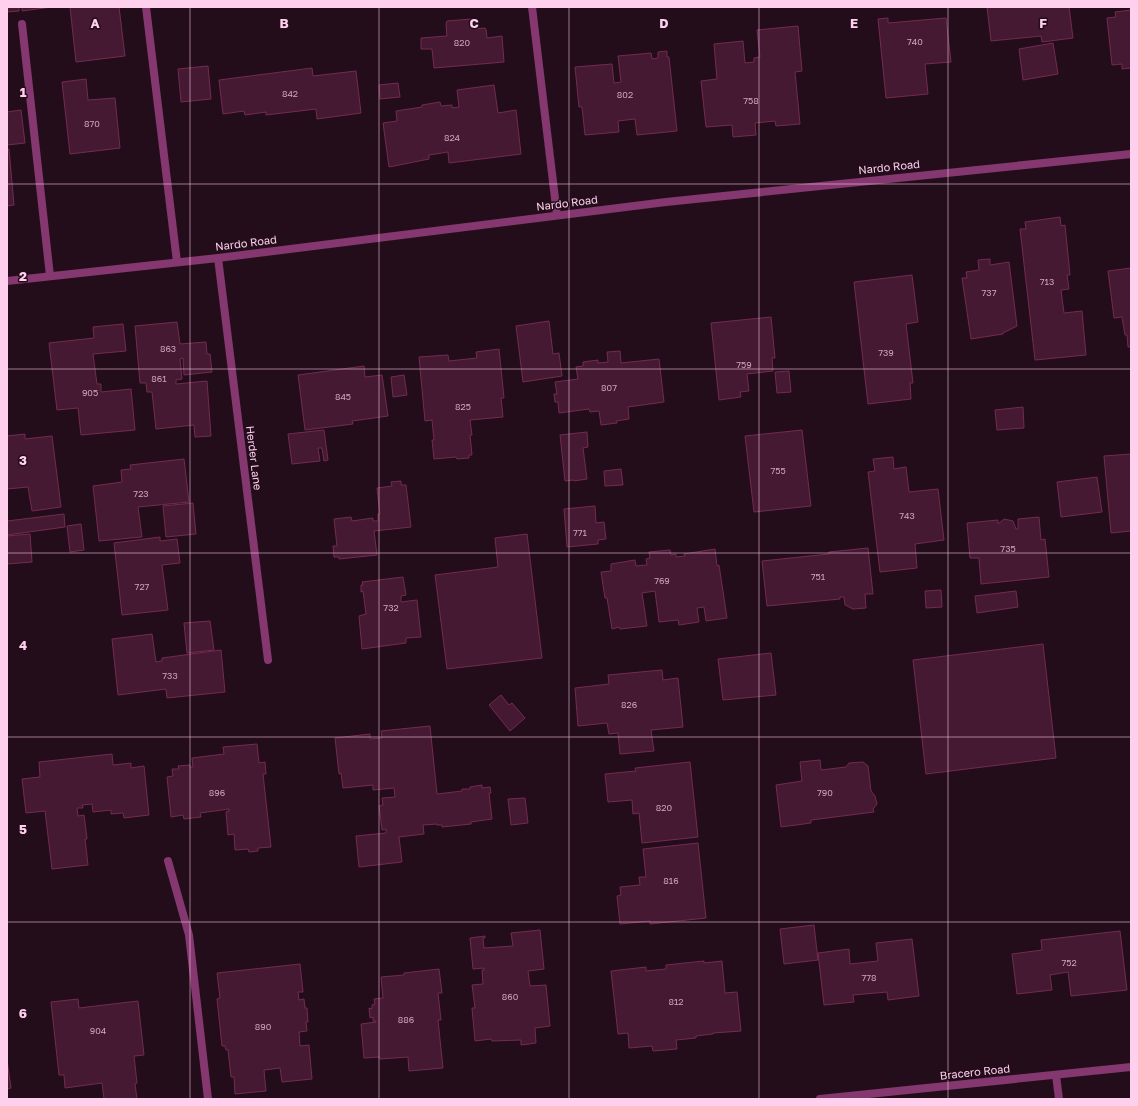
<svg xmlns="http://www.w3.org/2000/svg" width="1138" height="1106" viewBox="0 0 1138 1106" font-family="'Golos Text',sans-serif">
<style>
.building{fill:#461932;stroke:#732a52}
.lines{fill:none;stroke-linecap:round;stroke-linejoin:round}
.service{stroke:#85376f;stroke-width:8}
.minor{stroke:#85376f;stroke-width:8}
.tertiary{stroke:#85376f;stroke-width:8}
.grid{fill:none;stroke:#ffd0ee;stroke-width:1;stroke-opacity:0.55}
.labels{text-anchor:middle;stroke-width:3;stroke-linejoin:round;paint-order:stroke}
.number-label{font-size:9px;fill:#d1a2bf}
.street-label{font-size:11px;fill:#ffd0ee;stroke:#240d1b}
.grid-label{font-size:13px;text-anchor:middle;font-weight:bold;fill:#ffd0ee;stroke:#240d1b;stroke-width:3;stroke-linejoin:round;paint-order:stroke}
</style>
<rect width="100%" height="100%" fill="#240d1b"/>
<g class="building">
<polygon points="7,7 19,7 19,11 7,12"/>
<polygon points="22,7 52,7 22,11"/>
<polygon points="70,7 119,7 125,56 76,62"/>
<polygon points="987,7 1069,7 1073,38 1042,42 1041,36 991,41"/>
<polygon points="1131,10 1131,68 1122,69 1122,64 1112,65 1107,18 1116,17 1115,12"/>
<polygon points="888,18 888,23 946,18 951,62 925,64 928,94 886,98 878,19"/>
<polygon points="471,19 474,21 474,29 485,28 486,29 487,38 502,36 504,62 434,68 432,49 421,49 421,38 447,36 446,24 447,21"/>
<polygon points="798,26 802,71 795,72 800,124 776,126 775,121 755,123 756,135 733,137 732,125 706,127 701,81 717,79 714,44 743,41 745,63 754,62 754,58 760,57 757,30"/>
<polygon points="1053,43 1058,74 1023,80 1019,49"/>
<polygon points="667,51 667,57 669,57 677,131 637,135 635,119 618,121 619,132 585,135 582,107 579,107 575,67 612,64 614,83 621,82 618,56 651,53 652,59 658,58 658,52"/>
<polygon points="208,66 211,99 181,102 178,69"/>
<polygon points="312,68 313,76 356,71 361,113 317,119 316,109 266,115 266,112 245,115 244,111 223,114 219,80"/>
<polygon points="86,79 88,100 115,98 120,148 70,154 62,82"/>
<polygon points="398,83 400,97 380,99 379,85"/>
<polygon points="494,85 498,113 516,110 521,154 449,163 448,152 429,155 429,159 389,167 383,123 397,121 396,111 422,107 422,105 440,102 441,106 452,105 452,108 459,107 457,90"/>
<polygon points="21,110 25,143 7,145 7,112"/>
<polygon points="7,149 9,149 14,205 7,206"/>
<polygon points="1060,217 1061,226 1065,225 1070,275 1067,275 1069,289 1061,290 1064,313 1082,311 1086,355 1035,360 1020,229 1026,229 1025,222"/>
<polygon points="990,259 990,265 1009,262 1017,326 1003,333 1003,334 971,339 962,278 967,278 966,272 979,270 978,260"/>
<polygon points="1131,268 1131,347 1128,347 1127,335 1125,335 1122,317 1114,318 1108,271"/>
<polygon points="912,275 918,322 906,324 913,383 910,383 911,399 868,404 854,282"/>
<polygon points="771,317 775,358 772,358 773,371 747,374 749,391 740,392 741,397 719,400 711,323"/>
<polygon points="549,321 553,354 559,353 562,376 523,382 516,326"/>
<polygon points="177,322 180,344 206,342 207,354 210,354 212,372 184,375 183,358 180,359 182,379 176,380 176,384 207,381 211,436 195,437 194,425 156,429 152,392 147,392 146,383 140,383 135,326"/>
<polygon points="123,324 126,351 93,354 97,384 101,384 101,392 131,389 135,430 81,435 78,408 57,410 49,343 94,338 93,327"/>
<polygon points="499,349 504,398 501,398 503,417 470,420 472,435 470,435 472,455 469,455 469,458 457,459 456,457 434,459 432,440 434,440 432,420 425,421 419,357 448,355 449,361 477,358 476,352"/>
<polygon points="620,351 621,363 659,359 664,402 628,407 629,419 616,421 617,423 601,425 599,411 590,412 589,409 559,413 558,402 555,402 554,394 557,394 555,382 578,379 576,367 583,366 583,362 598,360 598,363 608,362 607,352"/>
<polygon points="364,366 365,377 382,375 388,416 352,421 353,424 305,430 298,375"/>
<polygon points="789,371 791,392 777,393 775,372"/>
<polygon points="404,375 407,395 393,397 391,377"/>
<polygon points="1023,407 1024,428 997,430 995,410"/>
<polygon points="324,430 328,460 324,461 322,448 318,448 320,461 292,464 288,434"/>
<polygon points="802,430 811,506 754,512 745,436"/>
<polygon points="587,432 588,447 583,448 587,479 574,481 574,480 565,481 560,435"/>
<polygon points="25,434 25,439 52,436 61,507 32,511 28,487 7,489 7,436"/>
<polygon points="1131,454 1131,531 1111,533 1104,456"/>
<polygon points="893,457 894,469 906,467 909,492 938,489 944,540 915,544 917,568 880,572 868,472 875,471 873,459"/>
<polygon points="184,459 189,502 138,507 142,537 99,541 93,486 122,482 121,470 131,469 130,465"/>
<polygon points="621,469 623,485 605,486 604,471"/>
<polygon points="1097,477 1102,512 1061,517 1057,482"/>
<polygon points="401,481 401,485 406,485 411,527 374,531 377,555 339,559 339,557 334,557 333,546 337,546 334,519 351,517 352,521 373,518 373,521 378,521 378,514 380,514 377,488 392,486 391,482"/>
<polygon points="193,503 196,534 166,537 163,506"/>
<polygon points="595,506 596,523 604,522 606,539 598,540 598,544 567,547 564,509"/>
<polygon points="64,514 65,527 7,535 7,521"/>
<polygon points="1039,517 1041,540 1045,539 1049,577 981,584 979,558 970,558 967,523 998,520 998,524 1004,519 1013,521 1016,529 1018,529 1018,519"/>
<polygon points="81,524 84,550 70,552 67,526"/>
<polygon points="30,534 32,562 7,564 7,536"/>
<polygon points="527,534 542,658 447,669 435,575 498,567 495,538"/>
<polygon points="160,537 160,541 177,539 180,563 162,565 168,610 122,615 114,543"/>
<polygon points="868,548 873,594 865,594 866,608 853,609 845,605 844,597 840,597 840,599 767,606 762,561 829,554 829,552"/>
<polygon points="715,549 717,566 719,565 727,618 706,621 704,607 697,608 699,622 679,625 678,620 659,622 655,591 642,593 647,626 620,629 619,627 612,629 607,598 605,598 601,572 611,571 611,564 635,560 636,566 647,565 646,559 650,558 649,552 670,550 671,555 676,554 676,557 685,556 684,554"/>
<polygon points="403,577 406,595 401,596 401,602 417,600 421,637 406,638 406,643 362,649 359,616 366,614 363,591 361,592 361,585 363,585 362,582"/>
<polygon points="941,590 942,607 926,608 925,591"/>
<polygon points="1016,591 1018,607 977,613 975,596"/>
<polygon points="210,621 214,650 187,653 184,623"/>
<polygon points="152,634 156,662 162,661 162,658 221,650 225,692 167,698 166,689 118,695 112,639"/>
<polygon points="1043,644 1056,758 926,774 913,660"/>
<polygon points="771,653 776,695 723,700 718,659"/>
<polygon points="662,670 663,680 678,678 683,727 651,730 654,751 620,754 618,733 609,734 607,723 578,726 575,688 609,684 608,675"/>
<polygon points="501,695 509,705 512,703 525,718 510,731 489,705"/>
<polygon points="430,726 437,794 462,791 462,789 470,789 470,787 482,785 482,788 490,787 491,793 489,793 492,819 471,822 471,824 442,827 442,825 437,825 437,824 423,825 424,834 399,837 402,862 359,867 356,836 386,833 386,829 382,830 379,806 383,805 382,798 395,797 394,788 373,790 373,785 343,788 341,773 339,774 335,738 370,734 370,739 382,738 381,731"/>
<polygon points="257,744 259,763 265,762 266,774 263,774 271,847 258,848 258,851 249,852 248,849 235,850 234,834 228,835 226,812 229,811 229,809 200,813 201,817 184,819 183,815 171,817 167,777 173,776 172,769 179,769 178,766 190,765 190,767 193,767 192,758 224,754 223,747"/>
<polygon points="112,754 113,765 131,763 131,768 144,766 149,815 124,818 123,813 111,814 111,810 93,812 92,804 82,805 83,808 77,808 78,816 84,815 87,839 85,839 88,865 52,869 45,811 26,813 22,779 40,777 39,762"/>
<polygon points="820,760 821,770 846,767 849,763 863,762 868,766 871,791 875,796 877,804 873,809 874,812 811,820 811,823 781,827 776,785 802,781 800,762"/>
<polygon points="690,762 698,837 642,843 639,813 633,814 632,800 608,802 605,774 636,771 635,768"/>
<polygon points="525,798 528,823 511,825 508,799"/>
<polygon points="698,843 706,918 650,924 650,921 620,924 617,896 621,895 620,887 640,885 639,877 646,877 643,849"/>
<polygon points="814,925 818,960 784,964 780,929"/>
<polygon points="540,930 544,969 528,971 530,986 546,985 550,1026 535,1028 536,1043 521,1045 521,1040 492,1041 491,1039 475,1041 472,1008 475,1008 472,985 483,984 482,970 484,970 484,968 473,969 470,938 485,936 485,938 483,938 484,948 513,946 511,933"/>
<polygon points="1120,931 1127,990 1071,996 1068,972 1050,975 1052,990 1017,994 1012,954 1042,950 1041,940"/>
<polygon points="912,939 919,996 888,1000 887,992 853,995 854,1002 824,1005 818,953 849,949 850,964 878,961 876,943"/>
<polygon points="704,961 704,963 722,961 725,993 737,992 741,1031 713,1033 713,1034 696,1036 696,1038 676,1040 677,1049 653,1051 652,1046 629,1048 628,1033 618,1034 611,971 646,967 646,971 666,969 666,965"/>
<polygon points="300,964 303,992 298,992 299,1000 304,999 305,1008 307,1008 308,1022 306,1022 307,1031 299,1032 300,1046 309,1045 312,1079 282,1082 280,1068 264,1070 266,1091 235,1094 234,1077 231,1077 228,1050 226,1050 225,1046 222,1046 217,999 220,998 217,973"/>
<polygon points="439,969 442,993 438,993 441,1020 438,1020 443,1068 409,1071 408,1057 380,1059 379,1057 364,1058 361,1024 376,1022 376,1021 373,1021 373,1017 370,1018 369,1008 372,1009 372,1005 375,1004 374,999 383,998 381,977 404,975 404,973"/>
<polygon points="78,999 79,1008 138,1001 144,1055 134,1056 137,1083 135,1084 137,1099 104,1099 102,1083 65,1088 64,1075 59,1075 51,1002"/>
<polygon points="7,1060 11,1088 7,1089"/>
</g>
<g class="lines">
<g class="service">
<polyline points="532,7 557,215"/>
<polyline points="22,24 50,276"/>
<polyline points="168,861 189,935 208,1099"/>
<polyline points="1056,1075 1059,1099"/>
</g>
<g class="minor">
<polyline points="146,7 177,262"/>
<polyline points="218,258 268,660"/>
<polyline points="820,1099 1131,1067"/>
</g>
<polyline class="tertiary" points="7,281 218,258 666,202 1131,154"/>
</g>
<path class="grid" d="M190 7V1099M379 7V1099M569 7V1099M759 7V1099M948 7V1099M7 184H1131M7 369H1131M7 553H1131M7 737H1131M7 922H1131"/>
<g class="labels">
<g class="number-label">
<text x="915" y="45">740</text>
<text x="462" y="46">820</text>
<text x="290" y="97">842</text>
<text x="625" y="98">802</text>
<text x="751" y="104">758</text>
<text x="92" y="127">870</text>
<text x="452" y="141">824</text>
<text x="1047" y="285">713</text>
<text x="989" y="296">737</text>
<text x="168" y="352">863</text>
<text x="886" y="356">739</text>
<text x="744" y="368">759</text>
<text x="159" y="382">861</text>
<text x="609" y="391">807</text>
<text x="90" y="396">905</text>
<text x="343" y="400">845</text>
<text x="463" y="410">825</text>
<text x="778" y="474">755</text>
<text x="141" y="497">723</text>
<text x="907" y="519">743</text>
<text x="580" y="536">771</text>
<text x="1008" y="552">735</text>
<text x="818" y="580">751</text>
<text x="662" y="584">769</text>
<text x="142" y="590">727</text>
<text x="391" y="611">732</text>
<text x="170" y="679">733</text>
<text x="629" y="708">826</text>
<text x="217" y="796">896</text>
<text x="825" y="796">790</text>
<text x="664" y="811">820</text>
<text x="671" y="884">816</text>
<text x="1069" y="966">752</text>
<text x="869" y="981">778</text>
<text x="510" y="1000">860</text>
<text x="676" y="1005">812</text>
<text x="406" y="1023">886</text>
<text x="263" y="1030">890</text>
<text x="98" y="1034">904</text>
</g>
<g class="street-label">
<text transform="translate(889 167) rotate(-6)" y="4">Nardo Road</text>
<text transform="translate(567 203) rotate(-7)" y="4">Nardo Road</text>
<text transform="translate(246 243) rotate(-7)" y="4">Nardo Road</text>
<text transform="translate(254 458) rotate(83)" y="4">Herder Lane</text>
<text transform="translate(975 1072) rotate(-6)" y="4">Bracero Road</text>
</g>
</g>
<g class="grid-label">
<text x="95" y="28">A</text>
<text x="284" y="28">B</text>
<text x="474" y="28">C</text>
<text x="664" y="28">D</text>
<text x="854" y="28">E</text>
<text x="1043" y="28">F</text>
<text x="23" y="97">1</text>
<text x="23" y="281">2</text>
<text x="23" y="465">3</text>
<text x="23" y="650">4</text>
<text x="23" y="834">5</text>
<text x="23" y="1018">6</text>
</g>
<rect width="1138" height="1106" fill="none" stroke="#ffd0ee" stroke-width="16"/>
</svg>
